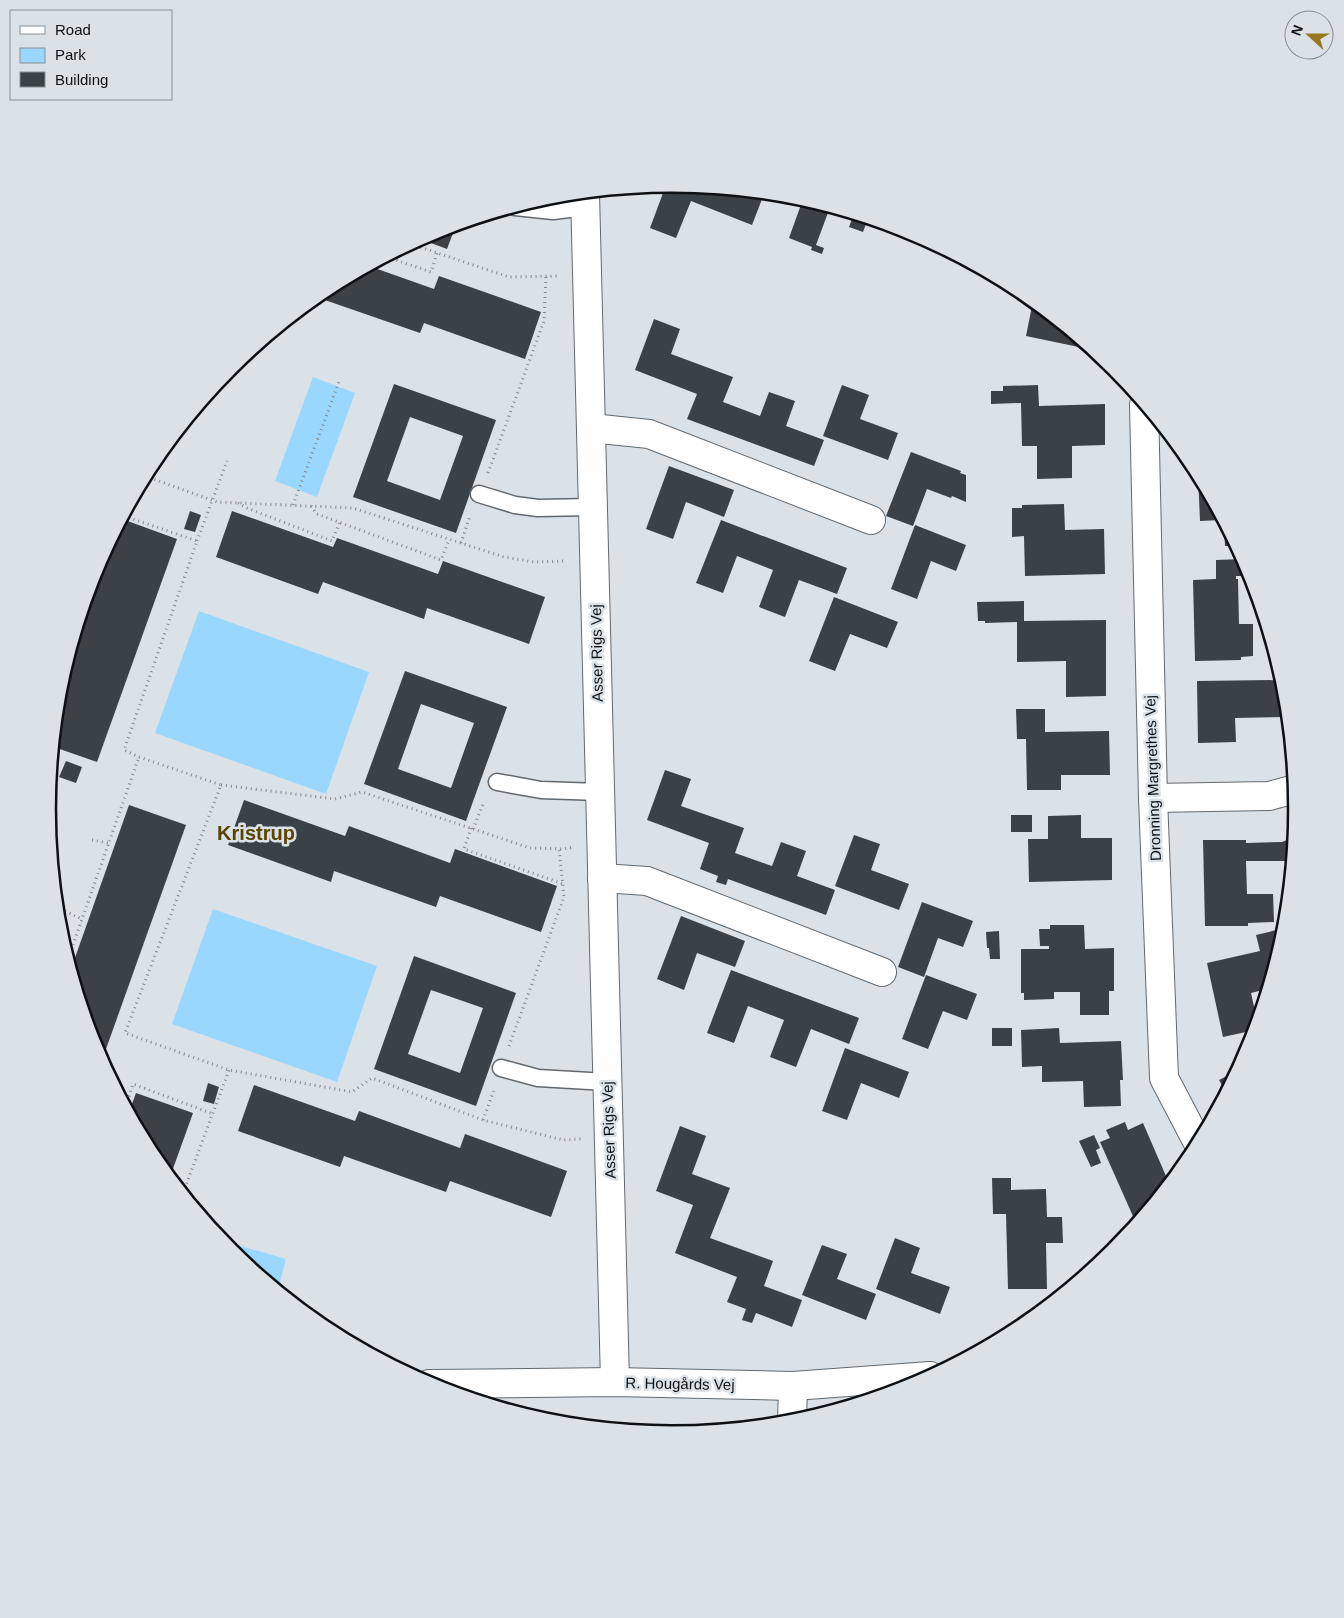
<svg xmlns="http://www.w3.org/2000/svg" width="1344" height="1618" viewBox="0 0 1344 1618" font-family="Arial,sans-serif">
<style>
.green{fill:#9ad7ff}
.building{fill:#3b4247;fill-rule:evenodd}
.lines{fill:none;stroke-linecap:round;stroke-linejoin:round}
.lane-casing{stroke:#62696e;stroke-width:19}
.street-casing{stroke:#62696e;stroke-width:30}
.path{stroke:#82888c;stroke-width:3;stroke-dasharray:1 4;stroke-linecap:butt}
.lane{stroke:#fff;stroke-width:16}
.street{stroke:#fff;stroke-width:28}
.labels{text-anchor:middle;stroke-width:5;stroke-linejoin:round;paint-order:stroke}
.street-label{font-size:15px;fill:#0e1113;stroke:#dae2e8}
.district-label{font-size:20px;font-weight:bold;fill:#594403;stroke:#dae2e8}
.rim{fill:none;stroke:#0e1113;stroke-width:2.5}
</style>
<rect width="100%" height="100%" fill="#dae2e8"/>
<g class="green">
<polygon points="313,377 355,393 317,497 275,481"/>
<polygon points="199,611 369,672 326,794 155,733"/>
<polygon points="213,909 377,966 337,1082 172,1024"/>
<polygon points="223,1241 286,1259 278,1290 230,1250"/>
</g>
<g class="building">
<polygon points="666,185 672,185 764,194 752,225 691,201 676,238 650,228"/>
<polygon points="803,199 894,227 891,233 866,224 863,232 849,227 852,219 829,210 816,245 824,248 822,254 811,250 812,247 789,238"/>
<polygon points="456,225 447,249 420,239 433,232"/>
<polygon points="369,266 434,289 439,276 541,312 525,359 424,323 420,333 319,298 314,309 306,306 325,290"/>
<polygon points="1013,286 1019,290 1028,297 1011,294"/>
<polygon points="1033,301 1046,312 1093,350 1026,336"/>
<polygon points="654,319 680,329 671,354 733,377 723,402 760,416 769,392 795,401 786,426 824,440 814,466 687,419 697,394 635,370"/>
<path d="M394 384 496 420 456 533 353 497ZM410 417 463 436 440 500 387 481Z"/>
<polygon points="842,385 869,395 860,419 898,433 888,460 823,436"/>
<polygon points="1038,385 1039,406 1105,404 1105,445 1072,446 1072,478 1037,479 1037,446 1022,446 1021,403 991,404 991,391 1003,391 1003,386"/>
<polygon points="911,452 961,471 960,473 966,475 966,502 952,496 951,498 927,489 913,526 886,516"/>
<polygon points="669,466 734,490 724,517 686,502 673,539 646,529"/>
<polygon points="1198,475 1222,520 1200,521"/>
<polygon points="1064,504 1065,530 1104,529 1105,574 1025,576 1024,536 1012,537 1012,508 1022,508 1022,505"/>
<polygon points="190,511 201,515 195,532 184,529"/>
<polygon points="232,511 333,547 337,538 438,574 443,561 545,597 529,644 427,608 424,619 323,582 318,594 216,557"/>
<polygon points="122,519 177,539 97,762 54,747 58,698"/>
<polygon points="721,520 847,568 837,594 799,580 785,617 759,607 773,570 737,556 723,593 696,583"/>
<polygon points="1224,524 1236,546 1225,546"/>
<polygon points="915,525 966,545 956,571 931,561 917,599 891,589"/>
<polygon points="1243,559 1247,567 1247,576 1236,576 1236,579 1238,579 1239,624 1253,624 1253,656 1241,657 1241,660 1195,661 1193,580 1216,579 1216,560"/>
<polygon points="834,597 898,622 887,648 850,634 835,671 809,661"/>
<polygon points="1024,601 1024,621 1106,620 1106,696 1066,697 1066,661 1017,662 1017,622 985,623 985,621 978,621 977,602"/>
<path d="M405 671 507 707 466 821 364 784ZM421 704 474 723 451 788 398 769Z"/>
<polygon points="1282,680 1285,687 1287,717 1235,718 1236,742 1198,743 1197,681"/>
<polygon points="1016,709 1045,709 1045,732 1109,731 1110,775 1061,775 1061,790 1027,790 1026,739 1017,739"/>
<polygon points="66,761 82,767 76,783 59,777"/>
<polygon points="665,770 691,779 681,806 744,828 735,853 772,866 781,842 806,851 797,876 835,890 826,915 728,879 726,885 716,882 718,876 700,869 709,843 647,820"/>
<polygon points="244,800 345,836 349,826 450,863 455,849 557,886 541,932 440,896 436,907 334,871 331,882 228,845"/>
<polygon points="129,805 186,825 106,1049 94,1045 71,969"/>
<rect x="1011" y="815" width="21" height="17"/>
<polygon points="1081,815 1081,838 1112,838 1112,880 1029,882 1028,839 1048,839 1048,816"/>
<polygon points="854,835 880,844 871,870 909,884 899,910 835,886"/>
<polygon points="1294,837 1291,869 1288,861 1246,861 1247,894 1273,894 1274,922 1248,923 1248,926 1205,926 1203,840 1246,840 1246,843 1282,842"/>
<polygon points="922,902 973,921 963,947 938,938 924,977 898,967"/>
<polygon points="681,916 745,941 735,967 697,953 684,990 657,979"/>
<polygon points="1050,925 1084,925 1085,949 1114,948 1114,991 1109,991 1109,1015 1080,1015 1080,992 1054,992 1054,999 1024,1000 1024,993 1021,993 1021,949 1049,949 1049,946 1040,946 1039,929 1050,929"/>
<polygon points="1285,928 1267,989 1251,993 1257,1020 1255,1030 1223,1037 1207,963 1260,951 1256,935"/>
<polygon points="999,931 1000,959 990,959 989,948 987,948 986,932"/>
<path d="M414 956 516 993 476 1106 374 1069ZM431 990 483 1008 460 1073 408 1054Z"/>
<polygon points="731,970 859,1018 849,1044 811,1029 796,1067 770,1057 784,1020 748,1006 734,1043 707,1033"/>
<polygon points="926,975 977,994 967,1020 943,1011 928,1049 902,1039"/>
<rect x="992" y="1028" width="20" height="18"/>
<polygon points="1059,1028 1060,1043 1121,1041 1123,1080 1120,1080 1121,1106 1084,1107 1083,1081 1042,1082 1042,1066 1022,1067 1021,1030"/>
<polygon points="845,1048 909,1072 899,1098 861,1083 847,1120 822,1111"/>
<polygon points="1237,1071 1228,1087 1226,1092 1219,1080"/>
<polygon points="208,1083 219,1087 214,1104 203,1101"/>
<polygon points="254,1085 355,1121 359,1111 460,1148 465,1134 567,1171 551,1217 450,1181 446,1192 344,1156 340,1167 238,1131"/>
<polygon points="136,1093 193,1113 170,1177 153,1156 129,1112"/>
<polygon points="1125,1122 1128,1130 1143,1123 1169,1183 1136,1223 1100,1142 1110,1138 1106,1130"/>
<polygon points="680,1126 706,1136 692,1174 730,1188 710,1238 773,1261 764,1286 802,1300 792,1327 756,1313 752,1323 742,1320 746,1309 727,1302 737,1277 675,1253 693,1205 656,1191"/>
<polygon points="1094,1135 1100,1148 1096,1150 1101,1163 1091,1167 1079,1141"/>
<polygon points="992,1178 1011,1178 1011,1190 1046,1189 1047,1217 1062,1217 1063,1243 1046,1243 1047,1289 1008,1289 1006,1214 993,1214"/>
<polygon points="895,1238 920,1248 911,1273 950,1287 940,1314 876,1289"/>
<polygon points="822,1245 847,1254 837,1279 876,1294 866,1320 802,1295"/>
</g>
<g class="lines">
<g class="lane-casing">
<g id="lane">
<polyline points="515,207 553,211 585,207"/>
<polyline points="479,494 515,505 538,508 593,507"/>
<polyline points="497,782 541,790 600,792"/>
<polyline points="501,1068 538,1078 607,1082"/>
</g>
</g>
<g class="street-casing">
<g id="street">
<polyline points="585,193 615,1382"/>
<polyline points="1144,405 1153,798 1164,1078 1198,1143"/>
<polyline points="591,428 649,434 871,520"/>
<polyline points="1153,798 1269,796 1295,789"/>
<polyline points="602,878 647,881 882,972"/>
<polyline points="429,1384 615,1382 793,1386 930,1376"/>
<polyline points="792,1422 793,1386"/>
</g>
</g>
<g class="path">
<polyline points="411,244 509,277 558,276"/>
<polyline points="387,257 431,272 437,253"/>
<polyline points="488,473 544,321 546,276"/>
<polyline points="145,476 217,502 353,508 504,557 534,562 566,561"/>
<polyline points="238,503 247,508 332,541 340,522"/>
<polyline points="293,505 340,379"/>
<polyline points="311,506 317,514 441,560 449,540"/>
<polyline points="124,516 197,541 124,750 139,757 221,785 125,1033 229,1070 352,1092 372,1078 483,1120 563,1140 581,1139"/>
<polyline points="197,541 227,461"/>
<polyline points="461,543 470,516"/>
<polyline points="83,609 101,559"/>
<polyline points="221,785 335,799 362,792 530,848 563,849 574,847"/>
<polyline points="471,828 464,849 563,884"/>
<polyline points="473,829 484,802"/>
<polyline points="92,840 109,843"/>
<polyline points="65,911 82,919"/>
<polyline points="68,959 139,757"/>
<polyline points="509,1046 564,897 559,848"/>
<polyline points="126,1106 133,1084 213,1114"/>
<polyline points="483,1120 494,1090"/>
<polyline points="183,1193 229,1070"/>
</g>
<use href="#lane" class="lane"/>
<use href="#street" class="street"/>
</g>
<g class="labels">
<g class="street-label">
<text transform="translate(597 653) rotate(-91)" y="5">Asser Rigs Vej</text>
<text transform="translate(1153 778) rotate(-92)" y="5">Dronning Margrethes Vej</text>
<text transform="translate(609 1130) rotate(-92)" y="5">Asser Rigs Vej</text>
<text transform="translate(680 1384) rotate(1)" y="5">R. Hougårds Vej</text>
</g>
<g class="district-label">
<text x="256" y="840">Kristrup</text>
</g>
</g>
<path d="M0 0H1344V1618H0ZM56 809a616 616 0 1 1 1232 0a616 616 0 1 1-1232 0Z" fill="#dae2e8" fill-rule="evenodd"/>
<path class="rim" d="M56 809a616 616 0 1 1 1232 0a616 616 0 1 1-1232 0Z"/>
<rect x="10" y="10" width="162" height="90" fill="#dae2e8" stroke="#888e93"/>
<rect x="20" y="26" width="25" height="8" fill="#ffffff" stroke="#888e93"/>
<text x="55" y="35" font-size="15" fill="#0e1113">Road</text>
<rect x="20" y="48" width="25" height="15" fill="#9ad7ff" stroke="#888e93"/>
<text x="55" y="60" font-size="15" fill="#0e1113">Park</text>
<rect x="20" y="72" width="25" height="15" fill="#3b4247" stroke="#888e93"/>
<text x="55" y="85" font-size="15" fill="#0e1113">Building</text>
<g transform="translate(1309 35) rotate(291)"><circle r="24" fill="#dae2e8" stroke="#888e93"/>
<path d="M0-4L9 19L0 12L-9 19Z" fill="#977820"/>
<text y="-8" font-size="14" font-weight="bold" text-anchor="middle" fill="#0e1113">N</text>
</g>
</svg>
